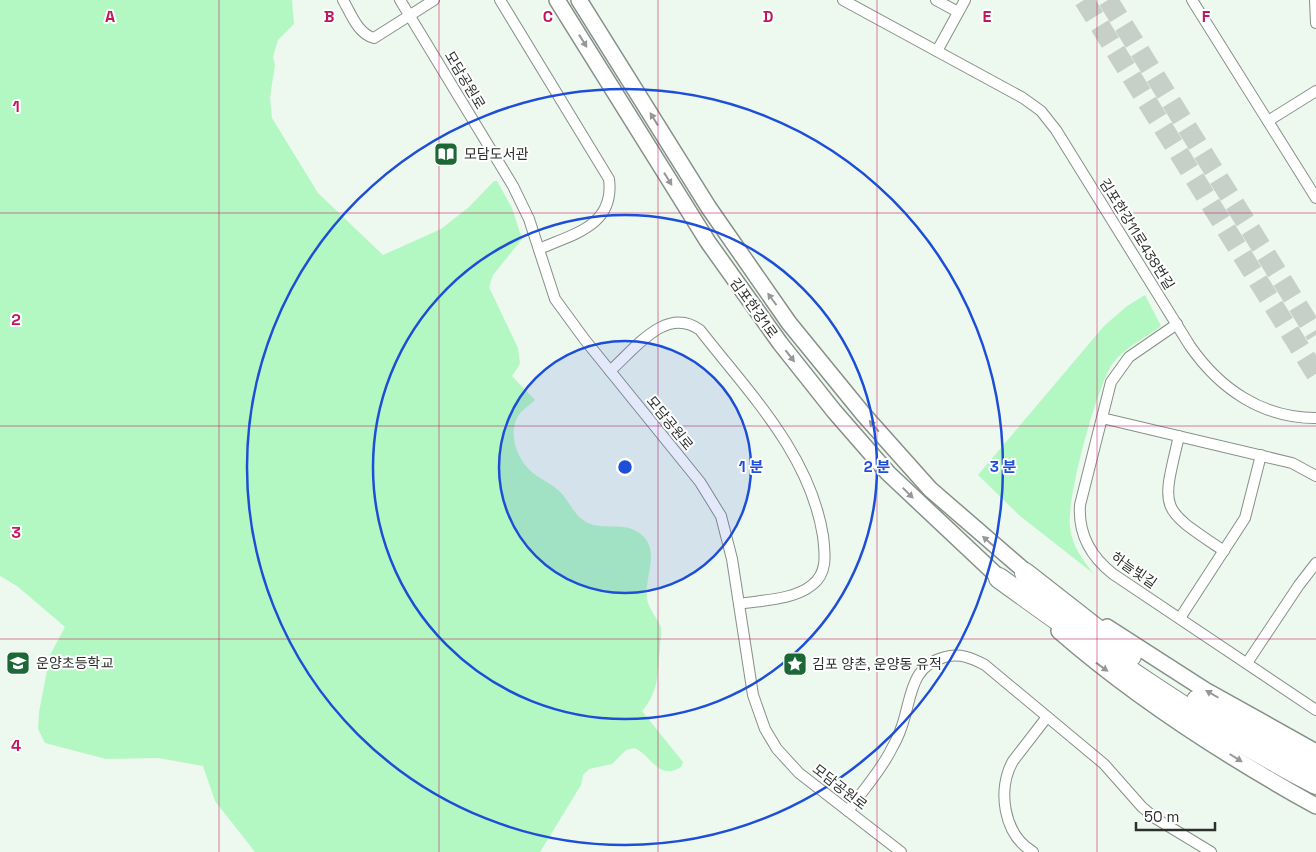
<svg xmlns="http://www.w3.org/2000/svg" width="1316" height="852" viewBox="0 0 1316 852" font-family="'Space Grotesk','Noto Sans KR',sans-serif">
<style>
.green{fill:#b3f8c2}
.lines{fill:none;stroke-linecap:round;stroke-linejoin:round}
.highway-tunnel{stroke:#c6d0c8;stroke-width:20;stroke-dasharray:20 10;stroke-linecap:butt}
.street-casing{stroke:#869088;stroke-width:12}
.secondary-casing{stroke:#869088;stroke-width:18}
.highway-casing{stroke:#869088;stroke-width:22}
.street{stroke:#fff;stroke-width:10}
.secondary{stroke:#fff;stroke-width:15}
.highway{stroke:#fff;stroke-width:20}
.oneway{fill:#969896}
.grid{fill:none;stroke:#c2185b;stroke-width:1;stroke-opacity:0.55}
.ring{fill:none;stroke:#1d4ed8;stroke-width:2.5}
.labels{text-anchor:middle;stroke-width:4;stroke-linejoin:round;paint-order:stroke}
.street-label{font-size:14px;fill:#2c302d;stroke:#fff}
.poi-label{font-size:14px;fill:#2c302d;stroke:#fff;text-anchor:start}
.grid-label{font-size:16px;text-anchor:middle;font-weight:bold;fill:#c2185b;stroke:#fff;stroke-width:4;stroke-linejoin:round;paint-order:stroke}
.centre{fill:#1d4ed8;stroke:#fff;stroke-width:2.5}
.ring-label{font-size:15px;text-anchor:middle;font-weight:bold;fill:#1d4ed8;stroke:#fff;stroke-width:4;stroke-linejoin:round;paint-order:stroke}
</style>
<rect width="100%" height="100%" fill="#edf8ef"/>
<g class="green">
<path d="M0 0H292L294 24 278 40 273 57 275 65 270 97 272 118 318 193 383 255 441 229 469 207 494 181H497L512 208 522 239 493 275 489 287 518 348 520 364 512 376 535 400C529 406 521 410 517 418 508 436 518 461 533 473 541 479 550 483 558 490 569 499 574 517 588 523 607 531 626 520 643 536 660 553 644 578 647 598 648 608 656 616 660 625 663 632 660 640 660 648 657 672 660 691 642 711L683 762C682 767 680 768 675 770 657 777 649 753 634 748L626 750 612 764 589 769 583 775 581 785 540 852H255L215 801 203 766 158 758 106 759 45 743 38 729 39 712 50 655 65 627 17 586 0 576Z"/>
<path d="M1145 295 1161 326C1146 338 1125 347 1113 363 1097 385 1066 500 1070 527 1072 546 1082 559 1094 574L1020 516 978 475 1104 326 1127 306Z"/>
</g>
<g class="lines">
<g class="highway-tunnel">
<polyline points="1084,0 1316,374"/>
<polyline points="1108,0 1316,335"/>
</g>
<g class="street-casing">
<g id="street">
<path d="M343 0C351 14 358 34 374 38L434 0"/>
<polyline points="400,0 513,186 529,219 555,299 585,340 700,482 721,516 732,559 753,695 765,729 777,749 799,773 901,852"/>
<path d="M500 0 609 179C615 226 573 234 539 249"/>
<path d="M843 0 1023 98 1041 111 1056 130 1190 346C1220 389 1262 418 1316 418"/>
<polyline points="936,0 958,12"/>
<polyline points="1192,0 1316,198"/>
<polyline points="1315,0 1316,23"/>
<polyline points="937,51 965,0"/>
<polyline points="1268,121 1316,91"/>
<path d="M1177 324 1129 357 1111 382 1080 505C1078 534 1090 556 1113 574L1316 710"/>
<path d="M610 371C635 349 666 305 700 330 749 393 810 454 823 536 825 554 828 573 812 585 794 600 762 600 739 604"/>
<polyline points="1102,418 1292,463 1316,476"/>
<path d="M1179 436C1161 512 1159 507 1224 551"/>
<polyline points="1180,618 1245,518 1261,455"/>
<polyline points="1247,663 1299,585 1316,563"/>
<path d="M848 811C863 790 881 771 892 748 898 738 902 727 905 716 912 690 914 665 945 657 960 653 972 658 985 665L1104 764 1142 807 1155 818 1211 852"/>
<path d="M1033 852C1003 834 997 789 1013 761L1047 717"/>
</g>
</g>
<g class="secondary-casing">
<g id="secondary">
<polyline points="557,0 708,242 780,343 834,411 888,473 1007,585"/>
<polyline points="579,0 709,208 789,323 864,415 930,489 1034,579"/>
<polyline points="1107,627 1205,690 1316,752"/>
<path d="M1059 631C1137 699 1226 756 1316 806"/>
</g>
</g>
<g class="highway-casing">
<g id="highway">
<polyline points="1025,573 1131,656"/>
<path d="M999 578C1101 652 1203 725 1316 784"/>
<polyline points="1197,700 1316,766"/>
</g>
</g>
<use href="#street" class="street"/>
<use href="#secondary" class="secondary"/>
<use href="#highway" class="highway"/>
</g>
<defs><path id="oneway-solid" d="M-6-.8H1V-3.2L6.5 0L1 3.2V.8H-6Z" transform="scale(1.25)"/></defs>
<g class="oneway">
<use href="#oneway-solid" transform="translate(583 41) rotate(58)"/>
<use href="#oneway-solid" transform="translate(654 119) rotate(-122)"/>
<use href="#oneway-solid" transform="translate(668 179) rotate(58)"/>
<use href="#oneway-solid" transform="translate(772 299) rotate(-126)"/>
<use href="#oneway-solid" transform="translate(790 356) rotate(52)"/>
<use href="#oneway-solid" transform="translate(874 426) rotate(-131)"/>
<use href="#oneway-solid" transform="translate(908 493) rotate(45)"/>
<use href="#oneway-solid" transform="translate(988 541) rotate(-139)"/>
<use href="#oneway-solid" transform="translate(1102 667) rotate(36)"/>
<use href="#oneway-solid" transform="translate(1212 694) rotate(-150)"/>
<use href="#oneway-solid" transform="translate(1236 758) rotate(32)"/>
</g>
<path class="grid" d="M219 0V852M439 0V852M658 0V852M877 0V852M1097 0V852M0 213H1316M0 426H1316M0 639H1316"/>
<circle cx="625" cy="467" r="126" fill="#1d4ed8" fill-opacity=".12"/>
<g class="ring">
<circle cx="625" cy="467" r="126"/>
<circle cx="625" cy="467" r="252"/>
<circle cx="625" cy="467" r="378"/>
</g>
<defs>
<g id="library-square" transform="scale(1.25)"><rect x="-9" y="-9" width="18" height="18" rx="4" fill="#1b6735" stroke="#fff"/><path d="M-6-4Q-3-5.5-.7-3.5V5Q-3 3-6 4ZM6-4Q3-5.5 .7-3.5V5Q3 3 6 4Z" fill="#fff"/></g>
<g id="school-square" transform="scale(1.25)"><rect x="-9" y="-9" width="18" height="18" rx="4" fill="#1b6735" stroke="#fff"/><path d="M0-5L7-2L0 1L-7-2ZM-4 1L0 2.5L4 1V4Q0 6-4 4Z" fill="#fff"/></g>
<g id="sight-square" transform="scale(1.25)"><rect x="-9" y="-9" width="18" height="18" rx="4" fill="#1b6735" stroke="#fff"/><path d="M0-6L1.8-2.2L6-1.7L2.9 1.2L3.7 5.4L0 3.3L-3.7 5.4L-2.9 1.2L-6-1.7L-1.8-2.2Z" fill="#fff"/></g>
</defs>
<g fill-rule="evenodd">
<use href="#library-square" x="446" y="154"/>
<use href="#school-square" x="18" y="663"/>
<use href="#sight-square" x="795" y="664"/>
</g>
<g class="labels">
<g class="street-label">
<text transform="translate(465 80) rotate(59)" y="5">모담공원로</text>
<text transform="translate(1137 234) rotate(58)" y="5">김포한강11로438번길</text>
<text transform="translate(754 308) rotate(54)" y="5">김포한강1로</text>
<text transform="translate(670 423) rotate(51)" y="5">모담공원로</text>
<text transform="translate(1134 570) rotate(35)" y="5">하늘빛길</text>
<text transform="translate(840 787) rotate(38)" y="5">모담공원로</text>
</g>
<g class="poi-label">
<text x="464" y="159">모담도서관</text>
<text x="36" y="668">운양초등학교</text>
<text x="812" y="669">김포 양촌, 운양동 유적</text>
</g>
</g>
<g class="grid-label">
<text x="110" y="22">A</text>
<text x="329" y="22">B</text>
<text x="548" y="22">C</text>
<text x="768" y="22">D</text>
<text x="987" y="22">E</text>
<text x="1206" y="22">F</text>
<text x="16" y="112">1</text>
<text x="16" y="325">2</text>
<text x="16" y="538">3</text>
<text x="16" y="751">4</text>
</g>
<circle cx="625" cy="467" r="8" class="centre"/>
<g class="ring-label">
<text x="751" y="472">1 분</text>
<text x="877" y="472">2 분</text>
<text x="1003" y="472">3 분</text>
</g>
<path d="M1136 822v8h79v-8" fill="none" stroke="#2c302d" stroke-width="2.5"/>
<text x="1144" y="822" font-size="15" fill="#2c302d" stroke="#ffffff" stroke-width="4" paint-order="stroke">50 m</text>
</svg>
